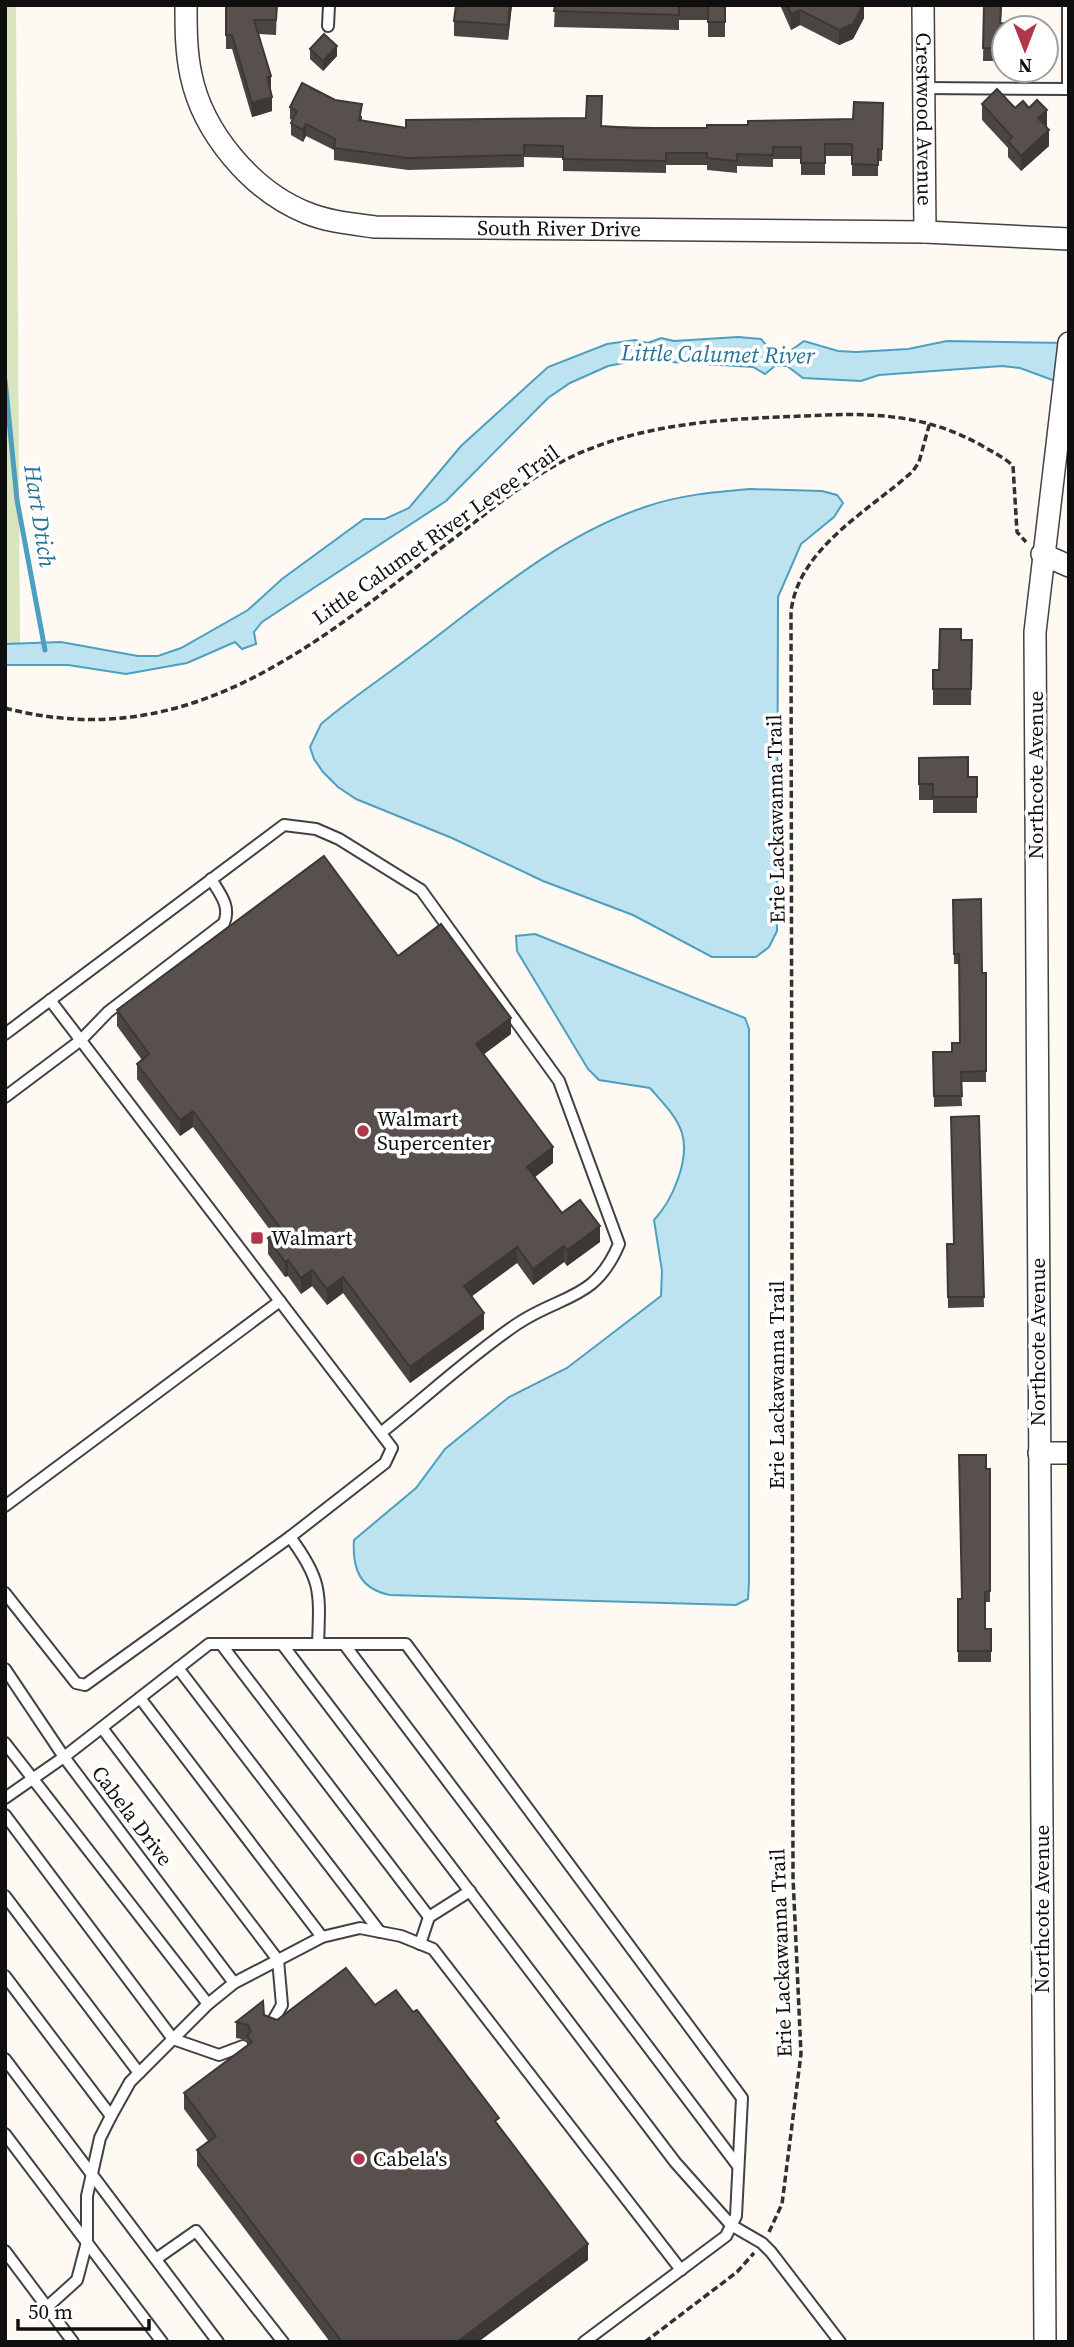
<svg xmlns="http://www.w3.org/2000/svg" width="1074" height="2347" viewBox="0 0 1074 2347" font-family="'Source Serif 4',serif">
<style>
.green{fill:#d8e5c0}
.water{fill:#bde3f0;stroke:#4c9fbf;stroke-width:2}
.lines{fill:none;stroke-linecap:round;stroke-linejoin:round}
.stream{stroke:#4c9fbf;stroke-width:5}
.service-casing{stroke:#424242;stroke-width:14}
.minor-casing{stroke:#424242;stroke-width:24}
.path{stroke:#313131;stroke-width:3.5;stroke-dasharray:7 3.5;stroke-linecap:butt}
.service{stroke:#fff;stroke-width:10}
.minor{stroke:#fff;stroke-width:21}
.wall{fill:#4b4542}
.shaded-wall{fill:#3d3836}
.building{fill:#57504d;stroke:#3d3836;stroke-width:2}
.poi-dot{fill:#b1364b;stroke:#fff;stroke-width:2.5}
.labels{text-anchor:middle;stroke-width:7;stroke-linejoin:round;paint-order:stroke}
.street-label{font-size:21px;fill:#0f0f0f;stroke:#fff}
.poi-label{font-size:21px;fill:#0f0f0f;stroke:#fff;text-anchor:start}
.water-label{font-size:23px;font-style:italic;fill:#257295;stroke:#fff}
</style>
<rect width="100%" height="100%" fill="#fefaf3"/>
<polygon class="green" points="5,5 16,5 20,645 5,644"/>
<g class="water">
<polygon points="738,337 761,339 774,354 786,354 804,341 838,351 856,352 908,349 947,341 1069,343 1069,386 1020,368 1002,366 879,375 861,381 803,378 787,366 775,366 765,374 753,367 639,360 608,366 570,383 548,398 446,501 262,622 254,632 256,644 242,649 235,642 187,663 126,674 68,665 5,665 5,644 61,642 138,656 158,656 181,648 248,610 282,579 364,519 385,519 409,508 461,446 548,367 607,344 635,340 648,343 661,338 674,341"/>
<path d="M750 489 822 491 837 495 843 503 834 517 801 544 778 597 777 931 769 947 756 957H712L633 915 543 881 452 838 356 799 338 787 323 772 314 759 310 747 321 724C351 698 384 677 415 653 487 599 558 536 645 507 679 495 714 492 750 489Z"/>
<path d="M535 934 745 1018 749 1029V1582L748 1599 736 1605 390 1595C360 1589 352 1569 354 1540L416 1488 445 1449 509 1397 567 1368 661 1296 662 1271 654 1220C672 1201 690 1160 682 1133 676 1115 662 1102 650 1088L599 1080 588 1069 517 951 516 936Z"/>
</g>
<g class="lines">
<polyline class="stream" points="5,380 17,500 45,650"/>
<g class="service-casing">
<g id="service">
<polyline points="328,26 329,5"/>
<polyline points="924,88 1069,89"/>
<polyline points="1068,89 1068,5"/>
<path d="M5 1034 284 825 316 829 339 839 421 890 559 1081 619 1244C595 1301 562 1294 517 1324 470 1356 427 1396 382 1432"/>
<path d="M5 1097 81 1040 108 1012 224 923C231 906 220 894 211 879"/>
<polyline points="5,1506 280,1301"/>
<path d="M290 1537C322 1580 320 1592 318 1644"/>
<polyline points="5,1593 76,1683 85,1685 290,1537 385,1463 392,1448 50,1000"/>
<polyline points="221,1644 429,1917"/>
<polyline points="282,1644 675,2162 731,2225 762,2243 771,2252 840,2342"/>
<polyline points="344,1644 738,2166"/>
<polyline points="178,1668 380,1932"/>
<polyline points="5,1669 64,1757 234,1983"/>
<polyline points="140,1698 322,1937"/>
<polyline points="102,1728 278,1960 282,2005 270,2026"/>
<polyline points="5,1743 208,2004"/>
<polyline points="5,1798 64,1757 209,1644 406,1644 742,2098 736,2216 726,2236 584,2342"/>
<polyline points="5,1815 173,2039 219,2055 243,2046"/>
<polyline points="5,1896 139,2073"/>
<polyline points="420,1944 429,1917 470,1891"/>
<polyline points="5,1976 111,2116"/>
<polyline points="5,2059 218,2342"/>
<polyline points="5,2134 162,2342"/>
<polyline points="5,2251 73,2342"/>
<polyline points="156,2259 196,2231 283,2342"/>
<polyline points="47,2307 77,2280 87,2242 87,2196 100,2138 111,2116 130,2082 208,2004 234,1983 322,1937 360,1928 401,1936 433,1949 681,2270"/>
</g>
</g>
<g class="minor-casing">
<g id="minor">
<path id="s1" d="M186 5C186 28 186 52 191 75 203 133 252 191 307 213 329 222 353 224 375 227L925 232 1069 239"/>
<path id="s2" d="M923 5 925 232"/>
<polyline points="1042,554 1069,566"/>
<polyline points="1039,1453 1069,1453"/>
<polyline points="1045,2342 1035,632 1069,343"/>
</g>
</g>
<g class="path">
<path d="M5 708C192 757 320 640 457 536 493 508 530 477 571 457 652 419 739 419 826 415 883 413 930 417 981 445 992 452 1004 457 1013 466L1017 532 1026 542"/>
<path d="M769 2232 782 2204 801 2054 793 1877 791 612C798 548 869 511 913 471L919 462 930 422"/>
<polyline points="645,2342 737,2272 754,2253"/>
</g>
<use href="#service" class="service"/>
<use href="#minor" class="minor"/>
</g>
<g class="wall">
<polygon points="226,5 277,5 276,35 259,34 271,91 272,111 252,117 232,49 226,49"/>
<polygon points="512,5 508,40 454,36 454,21"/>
<polygon points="555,5 725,5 725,37 708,37 708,20 679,20 679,30 554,27"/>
<polygon points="780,5 864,5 864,18 853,39 839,45 800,25 791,30"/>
<polygon points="984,5 1002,5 1001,23 1004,28 1004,70 1028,70 1028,76 1003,75 1003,61 983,61"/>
<polygon points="310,49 337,56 323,71 310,59"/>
<polygon points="883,103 882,161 878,161 878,176 852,176 852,156 825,156 825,175 801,175 801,159 773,159 773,167 737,166 737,173 707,170 707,165 666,165 666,173 563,171 563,158 524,157 524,167 408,170 334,160 334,150 306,136 303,142 291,135 291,123 292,120 290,119 290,107 362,116 362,120 406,128 601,126 707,128 853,119"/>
<polygon points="982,104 1047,126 1049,146 1021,171 1008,157 1008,148 982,120"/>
<polygon points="961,640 972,640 971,705 933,705 933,670 939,670"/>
<polygon points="919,758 968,777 977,777 977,813 933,813 933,800 919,800"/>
<polygon points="953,900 982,973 986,973 986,1082 961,1082 962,1106 934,1107 933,1052 952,1052 959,1043 959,964 954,964"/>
<polygon points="398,956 511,1034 484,1054 553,1163 535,1177 562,1213 600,1242 567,1266 564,1262 533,1285 517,1263 472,1296 484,1329 410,1383 343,1293 327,1305 312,1286 301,1294 288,1276 285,1277 268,1254 268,1238 273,1234 193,1127 180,1136 137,1079 137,1064 142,1060 117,1026 117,1010"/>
<polygon points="979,1116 984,1307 948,1308 947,1244 953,1244"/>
<polygon points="986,1469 990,1469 990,1602 985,1602 985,1629 991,1629 991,1662 958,1662 958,1599 962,1599"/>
<polygon points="375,2005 499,2126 588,2260 478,2342 330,2342 197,2166 197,2150 208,2141 184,2109 184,2093 247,2045 247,2040 236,2038 236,2022 264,2015 277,2020"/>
</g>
<g class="shaded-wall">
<polygon points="510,5 512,5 508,40 508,25"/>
<polygon points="863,5 864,5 864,18 853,39 839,45 839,30"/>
<polygon points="800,10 800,25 791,30 791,14"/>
<polygon points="337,46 337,56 323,71 323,61"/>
<polygon points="271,76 271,91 267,77"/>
<polygon points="272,97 272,111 252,117 252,103"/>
<polygon points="1047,110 1047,126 1038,134 1038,118"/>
<polygon points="306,124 306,136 303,142 303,130"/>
<polygon points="1049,130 1049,146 1021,171 1021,156"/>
<polygon points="511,1018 511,1034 476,1060 476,1044"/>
<polygon points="193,1111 193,1127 180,1136 180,1120"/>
<polygon points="553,1147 553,1163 527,1183 527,1167"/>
<polygon points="600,1226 600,1242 567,1266 567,1250"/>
<polygon points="564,1246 564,1262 533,1285 533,1269"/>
<polygon points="517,1247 517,1263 464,1302 464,1286"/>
<polygon points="288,1260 288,1276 285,1277 285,1262"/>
<polygon points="312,1270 312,1286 301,1294 301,1278"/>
<polygon points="343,1277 343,1293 327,1305 327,1289"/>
<polygon points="484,1313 484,1329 410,1383 410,1367"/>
<polygon points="588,2244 588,2260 478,2342 457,2342"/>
</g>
<g class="building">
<polygon points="226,5 277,5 276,20 254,20 271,76 267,77 272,97 252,103 232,35 226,35"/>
<polygon points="456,5 510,5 508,25 454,21"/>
<polygon points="555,5 679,5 679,15 554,11"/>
<rect x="708" y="5" width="17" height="17"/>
<polygon points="787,5 863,5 853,24 839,30 800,10 791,14"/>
<polygon points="984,5 1001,5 1000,23 1029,24 1029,28 1004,28 1004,62 1004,49 983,48"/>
<polygon points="324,34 337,46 323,61 310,49"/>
<polygon points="302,83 335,100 362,104 359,120 406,128 406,120 586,118 587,96 602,96 601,126 633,128 707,128 707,125 748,125 748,121 853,119 854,102 883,103 882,149 878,149 878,165 852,164 852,144 825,144 825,163 801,163 801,147 773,147 773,155 737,154 737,161 707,158 707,153 666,153 666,161 563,159 563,146 524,145 524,155 408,158 334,148 335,139 306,124 303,130 291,123 297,111 290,107"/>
<polygon points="997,89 1015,108 1023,101 1029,108 1037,100 1047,110 1038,118 1049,130 1021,156 1008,141 1012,137 982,104"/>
<polygon points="940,629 961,629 961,640 972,640 971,689 933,689 933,670 939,670"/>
<polygon points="968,757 968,777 977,777 977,797 933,797 933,784 919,784 919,758"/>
<polygon points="324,856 398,956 441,924 511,1018 476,1044 553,1147 527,1167 562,1213 580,1200 600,1226 567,1250 564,1246 533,1269 517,1247 464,1286 484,1313 410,1367 343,1277 327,1289 312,1270 301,1278 288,1260 285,1262 268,1238 281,1229 193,1111 180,1120 137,1064 149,1054 117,1010"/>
<polygon points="981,899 982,973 986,973 986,1071 961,1072 962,1096 934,1096 933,1052 952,1052 952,1043 960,1043 959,954 954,954 953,900"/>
<polygon points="979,1116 984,1297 948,1297 947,1244 954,1244 951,1117"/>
<polygon points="959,1455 986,1455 986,1469 990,1469 990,1591 985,1592 985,1629 991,1629 991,1651 958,1651 958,1599 962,1599"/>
<polygon points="346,1968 375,2005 396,1990 413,2012 417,2010 499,2118 495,2121 588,2244 457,2342 342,2342 197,2150 216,2136 184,2093 252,2042 247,2036 251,2031 248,2025 236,2022 263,2001 264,2015 277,2020"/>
</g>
<g class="poi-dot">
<circle cx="363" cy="1131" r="7"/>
<rect x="250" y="1231" width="14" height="14" rx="3.5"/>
<circle cx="359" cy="2159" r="7"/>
</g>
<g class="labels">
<g class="street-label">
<text dy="7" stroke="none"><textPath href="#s2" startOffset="114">Crestwood Avenue</textPath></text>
<text dy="7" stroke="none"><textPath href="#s1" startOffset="511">South River Drive</textPath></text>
<text transform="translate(436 535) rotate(-35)" y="7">Little Calumet River Levee Trail</text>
<text transform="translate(1036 775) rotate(-90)" y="7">Northcote Avenue</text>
<text transform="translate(776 819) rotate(-91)" y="7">Erie Lackawanna Trail</text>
<text transform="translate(1038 1342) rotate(-90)" y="7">Northcote Avenue</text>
<text transform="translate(777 1385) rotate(-90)" y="7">Erie Lackawanna Trail</text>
<text transform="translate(132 1816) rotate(53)" y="7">Cabela Drive</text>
<text transform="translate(1042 1909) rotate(-90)" y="7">Northcote Avenue</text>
<text transform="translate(781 1953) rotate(-92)" y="7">Erie Lackawanna Trail</text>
</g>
<g class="poi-label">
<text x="377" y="1126">Walmart<tspan x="377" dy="24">Supercenter</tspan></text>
<text x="271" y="1245">Walmart</text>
<text x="373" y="2166">Cabela's</text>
</g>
<g class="water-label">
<text transform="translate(718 354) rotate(1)" y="8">Little Calumet River</text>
<text transform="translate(40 516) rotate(81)" y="8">Hart Dtich</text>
</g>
</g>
<rect width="1074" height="2347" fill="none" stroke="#0f0f0f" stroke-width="14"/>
<g transform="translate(1025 49) rotate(180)"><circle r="33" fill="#ffffff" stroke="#9f9f9f" stroke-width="2"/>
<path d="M0-5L12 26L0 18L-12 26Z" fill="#b1364b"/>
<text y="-10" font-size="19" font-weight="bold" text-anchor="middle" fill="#0f0f0f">N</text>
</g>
<path d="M18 2319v10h131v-10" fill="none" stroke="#0f0f0f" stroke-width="3.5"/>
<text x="28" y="2319" font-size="21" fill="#0f0f0f" stroke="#ffffff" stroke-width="5" paint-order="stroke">50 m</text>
</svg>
